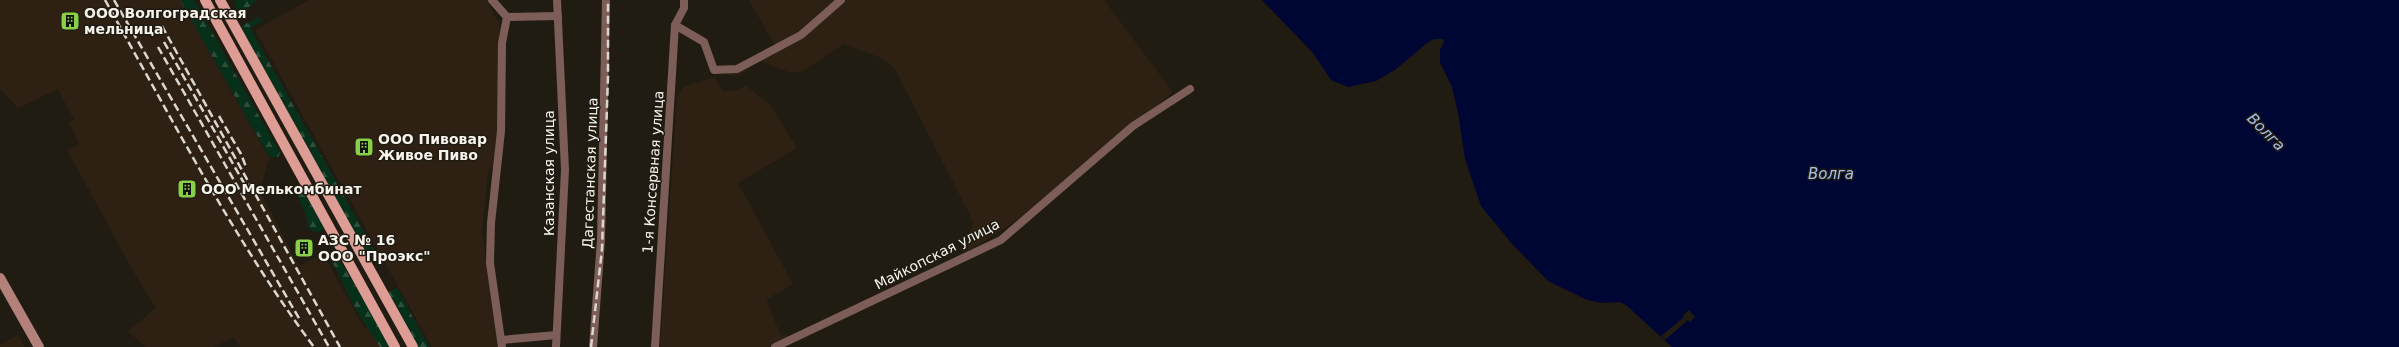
<svg xmlns="http://www.w3.org/2000/svg" width="2399" height="347" viewBox="0 0 2399 347" font-family="'DejaVu Sans',sans-serif">
<style>
.industrial{fill:#2e2114}
.forest{fill:url(#forest-firs)}
.water{fill:#000634}
.pier{fill:#211c12}
.lines{fill:none;stroke-linecap:round;stroke-linejoin:round}
.street{stroke:#7c5d58;stroke-width:8}
.secondary{stroke:#b3817a;stroke-width:10}
.primary{stroke:#de9d94;stroke-width:10}
.rail{stroke:#dbd7d0;stroke-width:2.5;stroke-dasharray:8 4;stroke-linecap:butt}
.labels{text-anchor:middle;stroke-width:3;stroke-linejoin:round;paint-order:stroke}
.poi-label{font-size:14px;font-weight:bold;fill:#f6f3ec;stroke:#211c12;text-anchor:start}
.street-label{font-size:14px;fill:#f6f3ec;stroke:#211c12}
.water-label{font-size:15px;font-style:italic;fill:#a4c1f0;stroke:#211c12}
</style>
<defs>
<pattern id="forest-firs" width="22" height="20" patternUnits="userSpaceOnUse"><rect width="22" height="20" fill="#07301a"/><path d="M5 1l3.5 6h-7zM16 11l3.5 6h-7z" fill="#2c4e3b"/></pattern>
</defs>
<rect width="100%" height="100%" fill="#211c12"/>
<g class="industrial">
<polygon points="0,0 180,0 269,158 260,191 299,266 323,254 365,329 373,327 384,347 240,347 234,337 214,347 145,347 128,331 156,308 135,274 67,150 79,144 69,123 74,120 58,89 18,108 0,89"/>
<polygon points="309,0 486,0 500,25 498,153 497,165 488,170 482,232 499,347 432,347 255,30"/>
<polygon points="749,0 1104,0 1173,92 1025,215 967,252 973,221 894,67 879,57 844,44 802,72 788,72 761,61 740,74 733,76 725,74 734,71 775,46"/>
<polygon points="715,77 722,91 736,91 746,86 769,103 797,148 738,183 793,284 766,300 781,336 786,334 788,337 767,347 660,347 677,96 684,87"/>
<polygon points="18,335 25,347 0,347 0,345"/>
</g>
<g class="forest">
<polygon points="180,0 194,0 276,146 280,153 278,157 271,157 267,153"/>
<polygon points="235,0 258,0 238,16"/>
<polygon points="259,17 262,21 250,28 376,253 367,257 238,28"/>
<path d="M300 190 304 193 325 228C319 234 313 233 307 226 308 210 299 205 297 191Z"/>
<polygon points="328,253 339,258 391,347 380,347 357,312"/>
<polygon points="397,288 429,347 415,347 386,293"/>
</g>
<polygon class="water" points="1262,0 2399,0 2399,347 1672,347 1626,305 1619,302 1603,303 1587,300 1548,281 1513,245 1481,206 1465,159 1458,113 1452,87 1440,63 1440,50 1444,41 1442,39 1434,39 1427,43 1395,70 1376,81 1348,87 1331,80 1313,53"/>
<polygon class="pier" points="1689,310 1695,317 1690,322 1688,320 1665,340 1661,336 1684,317 1683,315"/>
<g class="lines">
<g class="street">
<polyline points="492,0 507,17 502,43 501,131 491,223 490,263 502,347"/>
<polyline points="507,17 558,16"/>
<polyline points="675,25 704,42 714,70 737,69 801,35 841,0"/>
<polyline points="501,340 556,335"/>
<polyline points="556,347 565,170 557,0"/>
<polyline points="593,347 601,240 606,0"/>
<polyline points="655,347 675,25 684,8 684,0"/>
<polyline points="775,347 1001,240 1133,126 1190,89"/>
</g>
<polyline class="secondary" points="0,278 39,347"/>
<g class="primary">
<polyline points="205,0 395,347"/>
<polyline points="220,0 413,347"/>
</g>
<g class="rail">
<path d="M105 0C171 117 234 240 314 347"/>
<polyline points="114,0 300,320"/>
<polyline points="162,26 340,347"/>
<polyline points="164,42 245,185"/>
<polyline points="158,47 329,347"/>
<polyline points="219,116 241,154 246,167"/>
<polyline points="591,347 602,249 608,77 608,0"/>
</g>
</g>
<defs>
<g id="building-square" transform="scale(1)"><rect x="-9" y="-9" width="18" height="18" rx="4" fill="#89cf48" stroke="#211c12"/><path d="M-4-6H4V6H1V3H-1V6H-4ZM-2.5-4.3h1.7v1.8h-1.7ZM.8-4.3h1.7v1.8H.8ZM-2.5-1h1.7V.8h-1.7ZM.8-1h1.7V.8H.8Z" fill="#111"/></g>
</defs>
<g fill-rule="evenodd">
<use href="#building-square" x="70" y="21"/>
<use href="#building-square" x="364" y="147"/>
<use href="#building-square" x="187" y="189"/>
<use href="#building-square" x="304" y="248"/>
</g>
<g class="labels">
<g class="poi-label">
<text x="84" y="18">ООО Волгоградская<tspan x="84" dy="16">мельница</tspan></text>
<text x="378" y="144">ООО Пивовар<tspan x="378" dy="16">Живое Пиво</tspan></text>
<text x="201" y="194">ООО Мелькомбинат</text>
<text x="318" y="245">АЗС № 16<tspan x="318" dy="16">ООО "Проэкс"</tspan></text>
</g>
<g class="street-label">
<text transform="translate(653 172) rotate(-86)" y="5">1-я Консервная улица</text>
<text transform="translate(549 173) rotate(-90)" y="5">Казанская улица</text>
<text transform="translate(590 173) rotate(-88)" y="5">Дагестанская улица</text>
<text transform="translate(937 254) rotate(-27)" y="5">Майкопская улица</text>
</g>
<g class="water-label">
<text transform="translate(2266 132) rotate(45)" y="5">Волга</text>
<text x="1831" y="179">Волга</text>
</g>
</g>
</svg>
